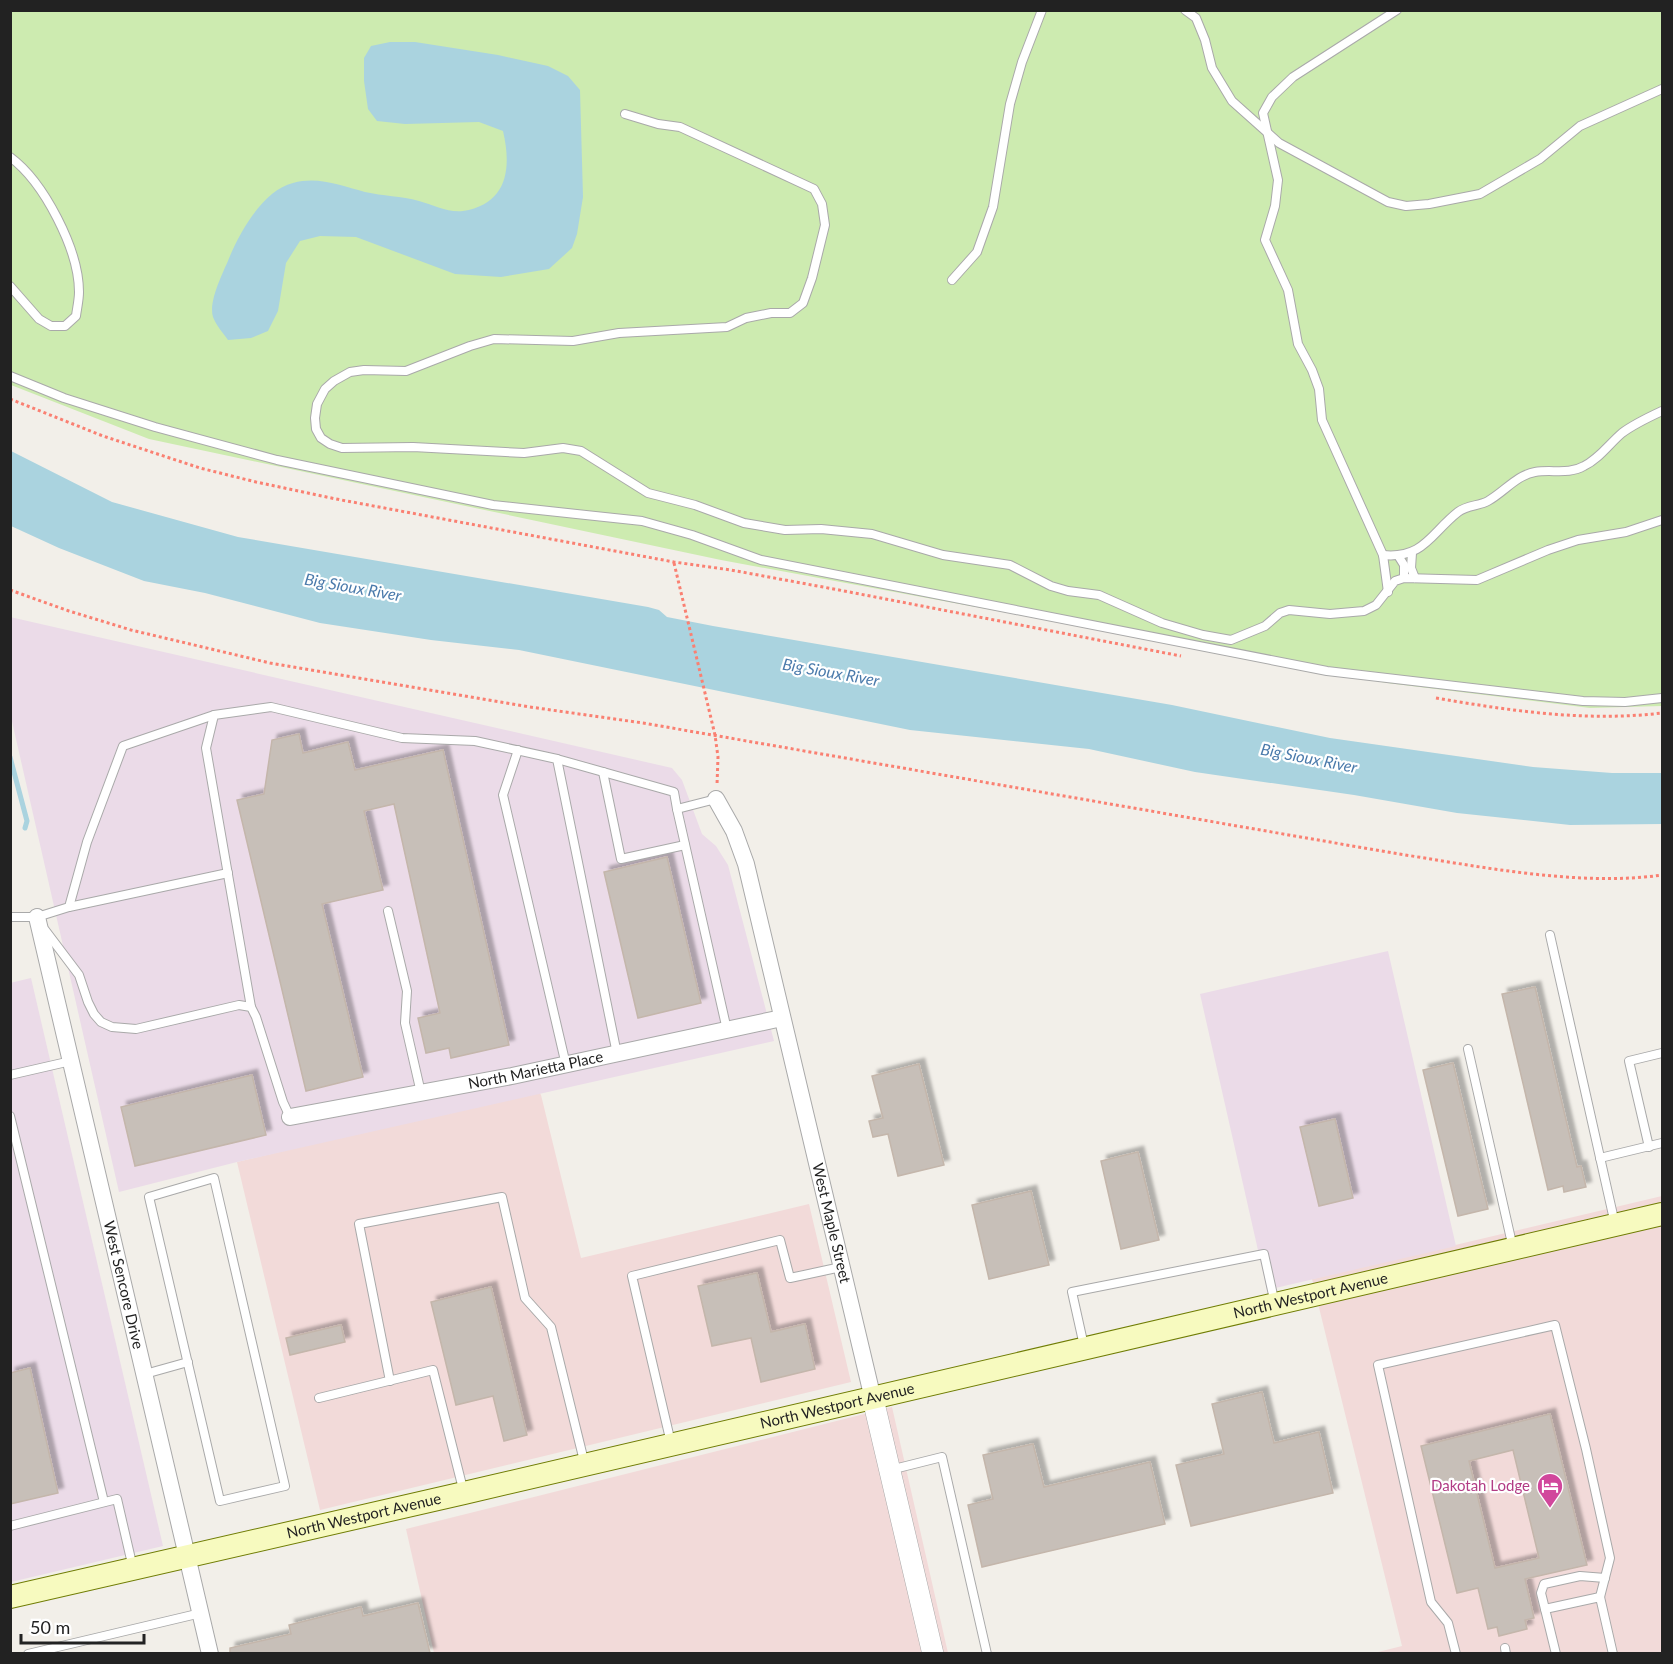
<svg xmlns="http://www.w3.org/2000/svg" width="1673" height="1664" viewBox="0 0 1673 1664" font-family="Lato,sans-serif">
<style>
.commercial{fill:#f2dad9}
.industrial{fill:#ebdbe8}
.grass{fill:#cdebb0}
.water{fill:#aad3df}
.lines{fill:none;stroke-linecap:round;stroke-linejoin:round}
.stream{stroke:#aad3df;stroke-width:5}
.building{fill:#c7bfb8;stroke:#c4b6ab;stroke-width:1.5;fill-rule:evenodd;filter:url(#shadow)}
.service-casing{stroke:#a9a9a9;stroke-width:10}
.minor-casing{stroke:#a9a9a9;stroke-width:18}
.tertiary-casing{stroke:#a9a9a9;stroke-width:22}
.secondary-casing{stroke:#707d05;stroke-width:24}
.path{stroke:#fa8072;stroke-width:3;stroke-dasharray:3 3;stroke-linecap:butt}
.service{stroke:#fff;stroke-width:8}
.minor{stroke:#fff;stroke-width:16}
.tertiary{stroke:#fff;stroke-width:21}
.secondary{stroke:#f7fabf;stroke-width:22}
.labels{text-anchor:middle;stroke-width:4.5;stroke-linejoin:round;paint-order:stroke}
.street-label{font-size:15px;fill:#222;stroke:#fff}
.hotel-label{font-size:15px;fill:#b23c85;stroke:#fff;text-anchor:end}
.water-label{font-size:16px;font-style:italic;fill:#4a7aab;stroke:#fff}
</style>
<defs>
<filter id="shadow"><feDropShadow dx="5.5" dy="-5.5" stdDeviation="1.5" flood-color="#0004"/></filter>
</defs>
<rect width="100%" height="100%" fill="#f2efe9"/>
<g class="commercial">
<polygon points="538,1090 541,1095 581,1258 809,1204 851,1382 320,1510 237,1162"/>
<polygon points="1662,1196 1662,1653 1374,1653 1402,1646 1312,1279"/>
<polygon points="892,1407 948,1653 434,1653 406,1529"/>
</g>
<g class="industrial">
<polygon points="10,617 672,768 682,780 702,834 716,846 728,865 774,1041 237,1162 119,1192 11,717"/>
<polygon points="1388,951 1456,1246 1267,1290 1200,994"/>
<polygon points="31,978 163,1546 11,1582 10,983"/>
</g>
<polygon class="grass" points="10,11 1662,11 1662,706 1590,708 1387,683 721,560 149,439 11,385"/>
<g class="water">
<path d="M390 42H415L498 55 548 66 568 76 580 90 583 197 577 234 572 248 549 269 501 277 455 274 356 237 320 236 300 241 286 263 278 311 268 331 251 338 228 340C223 333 216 325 213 317 208 301 224 271 230 256 241 230 264 190 293 183 319 176 341 186 365 192 383 196 401 196 419 201 433 205 449 213 463 211 507 204 512 169 503 131L479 122 405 124 377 121 368 109 364 81V58L371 46Z"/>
<polygon points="11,451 112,502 238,537 648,607 659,610 667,617 713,626 1172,705 1330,738 1533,767 1612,773 1662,773 1662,824 1570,825 1457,813 1354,795 1195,772 1089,749 910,730 519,650 431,640 320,623 205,593 144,581 59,548 11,526"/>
</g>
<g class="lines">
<polyline class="stream" points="10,757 27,821 25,828"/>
</g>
<g class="building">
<polygon points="299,734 303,753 348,742 355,770 443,750 509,1045 451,1058 449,1048 426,1053 418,1018 440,1013 394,804 364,811 383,890 322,904 363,1077 306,1091 237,800 264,794 272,740"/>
<polygon points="667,857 701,1003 638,1018 604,872"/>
<polygon points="1535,987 1577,1167 1581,1166 1586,1187 1564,1192 1563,1186 1548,1190 1502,994"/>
<polygon points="1453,1063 1488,1209 1458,1216 1423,1070"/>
<polygon points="919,1064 944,1165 898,1176 888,1134 873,1137 869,1121 883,1118 872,1076"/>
<polygon points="252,1075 266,1135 135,1166 121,1107"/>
<polygon points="1335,1119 1353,1198 1319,1206 1300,1127"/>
<polygon points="1138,1152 1159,1240 1121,1249 1101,1161"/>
<polygon points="1031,1191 1049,1265 989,1279 972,1205"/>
<polygon points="757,1273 771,1332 805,1324 815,1369 761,1382 751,1338 712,1346 698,1286"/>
<polygon points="491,1287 527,1435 504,1441 493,1396 456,1405 431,1302"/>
<polygon points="341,1325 345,1342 290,1355 286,1338"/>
<polygon points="30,1368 58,1493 10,1504 10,1373"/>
<polygon points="1262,1392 1274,1443 1319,1432 1333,1493 1191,1526 1176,1465 1224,1454 1212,1404"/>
<path d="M1550 1414 1587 1565 1525 1579 1534 1618 1525 1620 1527 1629 1499 1636 1497 1627 1488 1629 1478 1588 1457 1593 1421 1446ZM1513 1450 1539 1558 1495 1568 1469 1461Z"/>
<polygon points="1033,1444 1044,1487 1150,1462 1165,1524 982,1567 968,1505 993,1499 983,1455"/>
<polygon points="418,1603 430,1653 230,1653 230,1648 291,1634 289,1625 361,1607 363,1616"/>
</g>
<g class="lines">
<g class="service-casing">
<g id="service">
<polyline points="1185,10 1196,18 1205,40 1212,68 1232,101 1279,143 1388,202 1406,206 1429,204 1480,194 1540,159 1580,126 1662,89"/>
<polyline points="625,114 658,124 680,127 814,189 822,204 825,225 812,278 803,303 790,313 771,313 746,318 727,327 619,333 573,341 494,339 470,346 406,371 364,370 350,372 334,381 325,389 317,404 315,418 316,429 321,438 330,444 342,448 413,447 524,453 563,448 581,451 648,493 695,505 744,523 785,530 821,529 872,534 943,555 1010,565 1051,586 1068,591 1099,595 1162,623 1203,635 1231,640 1265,626 1280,613 1289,610 1330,614 1364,611 1376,605 1395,581 1404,578 1477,580 1548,550 1578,540 1626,532 1662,520"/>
<path d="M10 157C44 182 79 250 79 292 79 300 77 308 76 316L65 326H51L39 319 10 286"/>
<polyline points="952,280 977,252 993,207 1010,104 1022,62 1042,10"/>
<polyline points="10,376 64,398 155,427 277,460 493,505 642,521 692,535 761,560 1327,671 1583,701 1625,702 1662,698"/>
<polyline points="1412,553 1411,568 1415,578"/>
<path d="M1383 555C1424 559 1431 533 1458 512 1467 505 1479 506 1488 501 1504 492 1517 475 1535 472 1552 469 1568 475 1584 466 1599 459 1609 444 1622 433 1634 424 1649 417 1662 411"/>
<polyline points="1399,557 1404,565 1404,578"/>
<polyline points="1388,592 1383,555 1322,420 1319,389 1312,370 1298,344 1288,290 1265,240 1275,206 1278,180 1263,113 1272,97 1293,77 1397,10"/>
<polyline points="518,750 503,795 566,1065"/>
<polyline points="557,759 674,792 677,809 716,799"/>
<polyline points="603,772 621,859 685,845"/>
<polyline points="677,809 727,1030"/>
<polyline points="69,907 228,873"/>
<polyline points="388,911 407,991 405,1023 421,1093"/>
<polyline points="10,917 37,917 69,907 87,842 123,746 214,715"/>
<polyline points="45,930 79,975 88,1002 94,1014 101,1022 112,1027 136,1029 239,1005 251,1007 256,1017 283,1102 290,1117"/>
<polyline points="1550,935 1615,1224"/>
<polyline points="251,1007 206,748 214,715 271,707 402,738 475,741 557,759 617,1054"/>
<polyline points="1468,1049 1513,1248"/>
<polyline points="10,1075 71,1061"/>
<polyline points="10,1116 104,1502"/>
<polyline points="1649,1147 1629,1061 1662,1053"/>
<polyline points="1600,1158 1662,1143"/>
<polygon points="214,1178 285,1486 220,1501 149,1197"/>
<polyline points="1084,1346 1072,1292 1092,1288 1264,1254 1275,1304"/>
<polyline points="145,1374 188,1362"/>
<polyline points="390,1381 359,1224 502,1197 525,1298 551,1327 585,1465"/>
<polyline points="319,1398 433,1370 464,1493"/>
<polyline points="671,1443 632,1276 780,1240 790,1278 841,1267"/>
<polyline points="890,1470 942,1457 987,1654"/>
<polyline points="10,1526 117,1499 133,1568"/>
<polyline points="1545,1609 1541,1593 1544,1584 1580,1576 1605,1578"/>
<polyline points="1505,1648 1506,1654"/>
<polyline points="28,1654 201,1613"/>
<polyline points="1456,1654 1448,1623 1431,1602 1378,1365 1555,1325 1586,1449 1610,1558 1600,1597"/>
<polyline points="1556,1654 1545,1609 1600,1597 1613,1654"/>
</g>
</g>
<g class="minor-casing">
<g id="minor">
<path id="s1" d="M716 799 734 831 746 864 873 1399"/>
<path id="s2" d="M37 917 210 1654"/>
<path id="s3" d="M290 1117 512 1076 782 1018"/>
</g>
</g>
<g class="tertiary-casing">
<polyline id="tertiary" points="873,1399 933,1654"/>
</g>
<g class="secondary-casing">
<g id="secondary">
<path id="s4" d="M10 1597 464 1493 1662 1214"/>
</g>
</g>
<g class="path">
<polyline points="10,399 103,436 200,468 256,482 336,499 674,562 731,570 839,590 1181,656"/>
<polyline points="674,563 715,735 718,757 717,785"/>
<path d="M10 590 69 611 131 630 270 663 530 707 643 723 1393 853C1477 866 1578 887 1662 875"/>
<path d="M1436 698C1511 711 1587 722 1662 713"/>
</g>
<use href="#service" class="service"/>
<use href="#minor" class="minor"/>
<use href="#tertiary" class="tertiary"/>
<use href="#secondary" class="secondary"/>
</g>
<defs>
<g id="hotel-pin" transform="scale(1.35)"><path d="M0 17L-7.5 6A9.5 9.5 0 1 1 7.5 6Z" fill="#d1479c" stroke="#fff"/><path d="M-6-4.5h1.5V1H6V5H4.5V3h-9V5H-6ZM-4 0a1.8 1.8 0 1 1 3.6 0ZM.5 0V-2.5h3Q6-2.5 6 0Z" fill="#fff"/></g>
</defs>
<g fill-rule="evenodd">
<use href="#hotel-pin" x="1550" y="1486"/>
</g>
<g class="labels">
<g class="street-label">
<text dy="5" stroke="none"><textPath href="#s3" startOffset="250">North Marietta Place</textPath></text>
<text dy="5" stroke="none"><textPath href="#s1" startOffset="441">West Maple Street</textPath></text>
<text dy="5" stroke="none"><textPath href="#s2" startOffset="378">West Sencore Drive</textPath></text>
<text dy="5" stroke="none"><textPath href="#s4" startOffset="1335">North Westport Avenue</textPath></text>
<text dy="5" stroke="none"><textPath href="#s4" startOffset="849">North Westport Avenue</textPath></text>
<text dy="5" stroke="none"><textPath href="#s4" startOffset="363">North Westport Avenue</textPath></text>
</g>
<g class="hotel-label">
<text x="1530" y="1491">Dakotah Lodge</text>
</g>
<g class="water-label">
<text transform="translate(353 587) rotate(10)" y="6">Big Sioux River</text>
<text transform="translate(831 672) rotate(10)" y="6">Big Sioux River</text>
<text transform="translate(1309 758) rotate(11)" y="6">Big Sioux River</text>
</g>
</g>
<rect width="1673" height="1664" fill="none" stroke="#222222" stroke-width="24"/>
<path d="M21 1634v9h123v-9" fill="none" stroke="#222222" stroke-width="3"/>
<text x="30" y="1634" font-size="18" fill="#222222" stroke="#ffffff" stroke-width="4.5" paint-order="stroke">50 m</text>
</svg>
